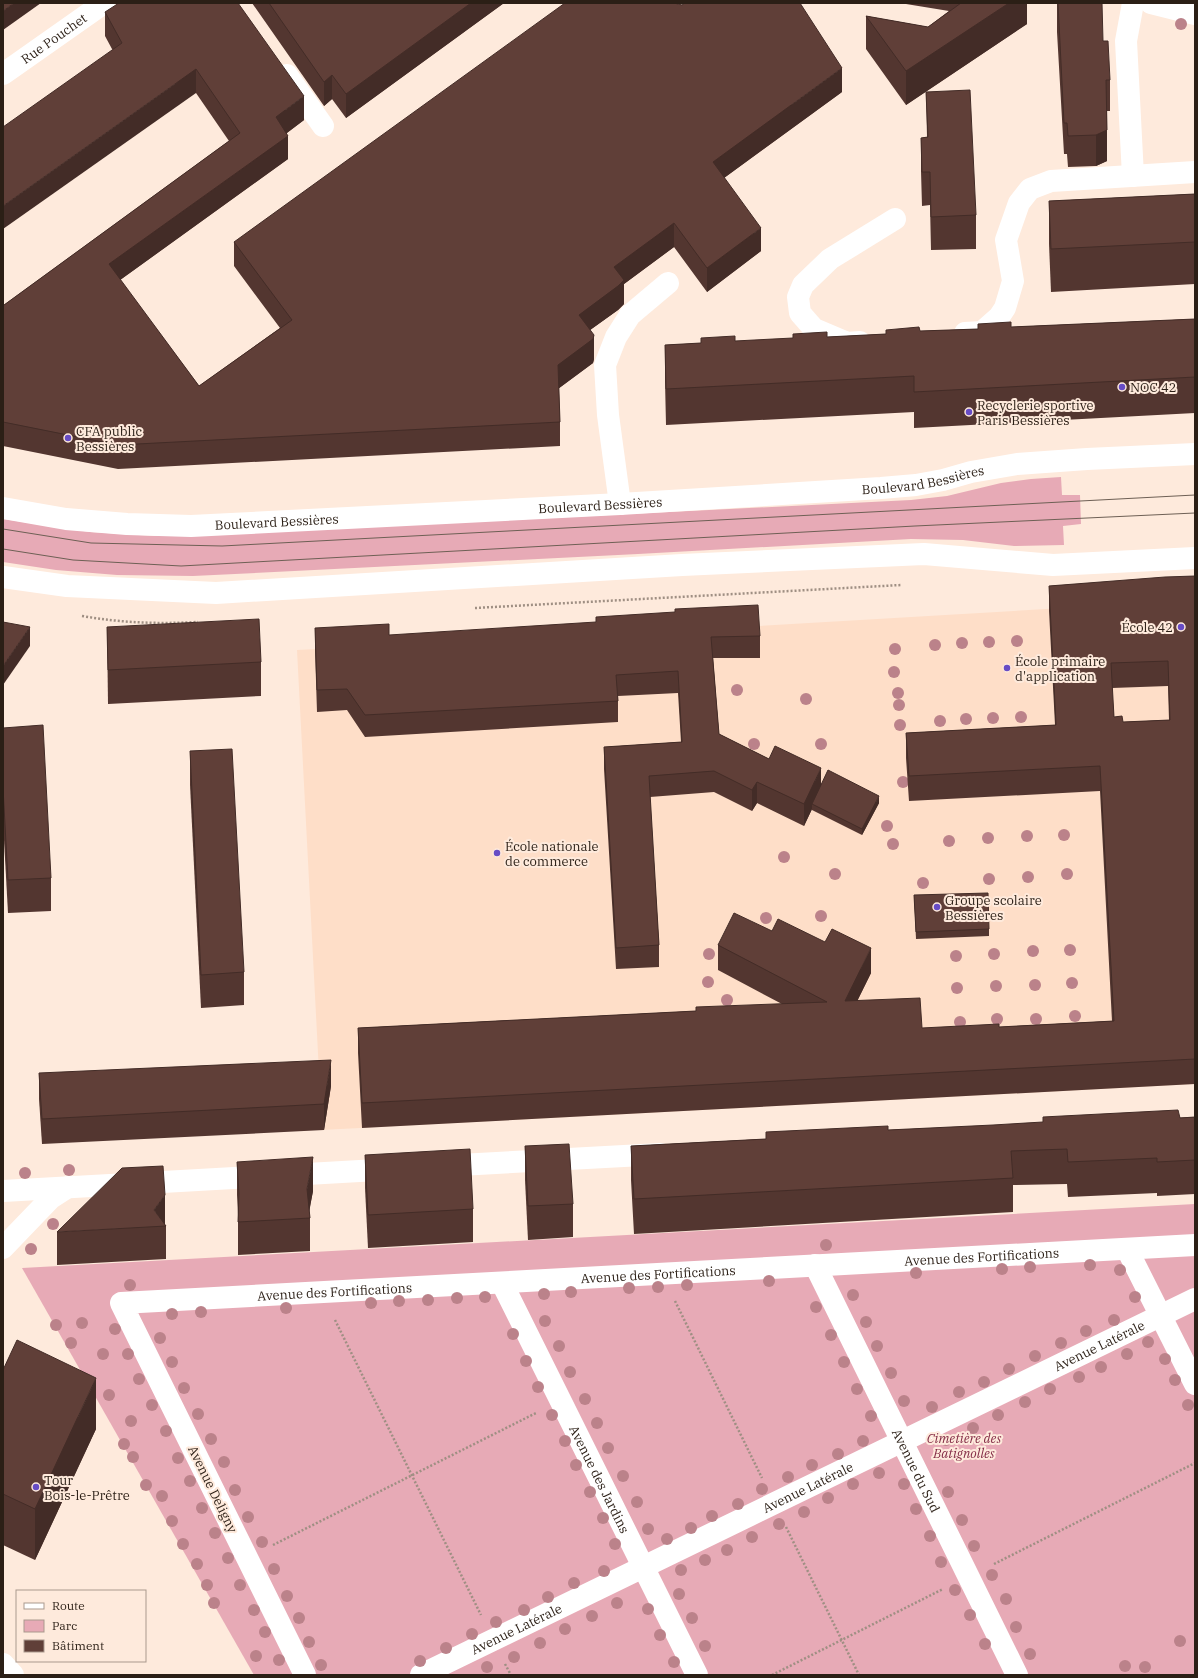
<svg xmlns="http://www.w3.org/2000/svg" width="1198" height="1678" viewBox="0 0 1198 1678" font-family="'IBM Plex Serif',serif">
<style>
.built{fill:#fedec8}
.green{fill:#e7aab6}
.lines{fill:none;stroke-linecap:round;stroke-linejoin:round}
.path{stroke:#9f8f83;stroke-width:2.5;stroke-dasharray:2 2;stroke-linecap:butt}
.minor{stroke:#fff;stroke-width:22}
.major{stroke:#fff;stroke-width:22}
.tram{stroke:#6e6055;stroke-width:1}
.tree{fill:#bb828a}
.wall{fill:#533630;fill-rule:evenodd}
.shaded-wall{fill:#432c27}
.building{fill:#603f38;stroke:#432c27;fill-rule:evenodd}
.poi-dot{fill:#674cc5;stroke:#feeadc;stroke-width:1.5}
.labels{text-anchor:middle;stroke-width:4;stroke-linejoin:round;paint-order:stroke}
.street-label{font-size:13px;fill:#2b1f16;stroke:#feeadc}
.poi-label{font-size:13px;fill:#2b1f16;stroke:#feeadc;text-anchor:start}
.park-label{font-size:13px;font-style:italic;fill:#842c46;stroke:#feeadc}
</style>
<rect width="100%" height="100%" fill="#feeadc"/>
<polygon class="built" points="1165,602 1169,698 1180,829 1194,1084 322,1130 297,650 675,631"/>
<g class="green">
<polygon points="1061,477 1062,495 1080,495 1081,524 1063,526 1064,545 1014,546 963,540 911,539 638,554 193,576 117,575 56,570 3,562 3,519 90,532 155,536 204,535 911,500 947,496 1001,483 1031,479"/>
<polygon points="1195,1204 1195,1675 254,1675 22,1268"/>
</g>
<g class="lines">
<g class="path">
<polyline points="475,608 901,585"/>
<path d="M82 616C123 623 157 624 198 622"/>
<polyline points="675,1301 762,1478"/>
<polyline points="335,1320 481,1615"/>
<polyline points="786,1527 859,1675"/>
<polyline points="273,1545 536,1413"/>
<polyline points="994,1564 1195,1463"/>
<polyline points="505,1664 511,1675"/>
<polyline points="772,1675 943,1589"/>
</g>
<g class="minor">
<polyline points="1151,3 1195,14"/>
<path id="s1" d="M3 74 104 3"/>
<polyline points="287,75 323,126"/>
<polyline points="1133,176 1126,41 1133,3"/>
<polyline points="965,333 982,332 999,317 1005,308 1013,281 1006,240 1019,203 1030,189 1051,181 1195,172"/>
<polyline points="860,342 847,343 814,329 800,313 798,297 803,285 830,259 895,219"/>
<polyline points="620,504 608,415 605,365 616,337 630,315 668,283"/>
<polyline points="441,1166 661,1154"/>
<polyline points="3,1191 395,1169"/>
<polyline points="3,1248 51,1198 68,1187"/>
<polyline points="1127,1249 1195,1384"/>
<path id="s2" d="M815 1265 1017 1675"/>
<path id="s3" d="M502 1283 697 1675"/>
<path id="s4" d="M305 1675 121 1303 1195 1245"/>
<path id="s5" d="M421 1675 1195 1299"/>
</g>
<g class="major">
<path id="s6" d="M3 508 66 519 127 524 191 526 620 504 881 488 916 485 943 480 971 472 1017 464 1087 459 1195 454"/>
<polyline points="3,577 67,586 216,593 682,565 924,554 1053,565 1195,558"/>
<polyline points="3,1664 13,1675"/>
</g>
<g class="tram">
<polyline points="3,529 91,543 222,546 1195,495"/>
<polyline points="3,549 73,560 181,566 915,526 1195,513"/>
</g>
</g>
<g class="tree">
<circle cx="1181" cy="24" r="6"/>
<circle cx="1017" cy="641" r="6"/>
<circle cx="989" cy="642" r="6"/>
<circle cx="962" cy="643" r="6"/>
<circle cx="935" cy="645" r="6"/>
<circle cx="895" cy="649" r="6"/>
<circle cx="894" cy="672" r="6"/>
<circle cx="737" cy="690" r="6"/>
<circle cx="898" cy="693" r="6"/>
<circle cx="806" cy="699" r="6"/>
<circle cx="899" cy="705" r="6"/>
<circle cx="1021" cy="717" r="6"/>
<circle cx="993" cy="718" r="6"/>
<circle cx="966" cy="719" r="6"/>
<circle cx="940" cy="721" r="6"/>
<circle cx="900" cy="725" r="6"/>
<circle cx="754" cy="744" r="6"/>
<circle cx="821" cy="744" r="6"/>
<circle cx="903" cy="782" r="6"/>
<circle cx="887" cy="826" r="6"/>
<circle cx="1064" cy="835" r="6"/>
<circle cx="1027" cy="836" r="6"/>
<circle cx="988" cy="838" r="6"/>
<circle cx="949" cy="841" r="6"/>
<circle cx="893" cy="844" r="6"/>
<circle cx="784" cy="857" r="6"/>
<circle cx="835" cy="874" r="6"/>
<circle cx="1067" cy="874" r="6"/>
<circle cx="1028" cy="877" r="6"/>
<circle cx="989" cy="879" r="6"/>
<circle cx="923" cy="883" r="6"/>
<circle cx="821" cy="916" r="6"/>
<circle cx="766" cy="918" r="6"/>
<circle cx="1070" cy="950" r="6"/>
<circle cx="1033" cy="951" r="6"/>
<circle cx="709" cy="954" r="6"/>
<circle cx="994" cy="954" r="6"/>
<circle cx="956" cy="956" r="6"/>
<circle cx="708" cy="982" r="6"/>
<circle cx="1072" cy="983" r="6"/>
<circle cx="1035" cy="985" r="6"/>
<circle cx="996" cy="986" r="6"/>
<circle cx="957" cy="988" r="6"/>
<circle cx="727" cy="1000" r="6"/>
<circle cx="1075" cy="1016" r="6"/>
<circle cx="997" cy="1019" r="6"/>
<circle cx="1036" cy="1019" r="6"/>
<circle cx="960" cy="1022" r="6"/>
<circle cx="69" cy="1170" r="6"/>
<circle cx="25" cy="1173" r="6"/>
<circle cx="53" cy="1224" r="6"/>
<circle cx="826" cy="1245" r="6"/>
<circle cx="31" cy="1249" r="6"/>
<circle cx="1090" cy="1265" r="6"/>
<circle cx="1030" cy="1267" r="6"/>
<circle cx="1002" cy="1269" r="6"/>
<circle cx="1120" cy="1270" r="6"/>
<circle cx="916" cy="1273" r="6"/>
<circle cx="769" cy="1281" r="6"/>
<circle cx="130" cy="1285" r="6"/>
<circle cx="687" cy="1285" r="6"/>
<circle cx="658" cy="1287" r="6"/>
<circle cx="629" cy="1288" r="6"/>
<circle cx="571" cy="1292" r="6"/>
<circle cx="544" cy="1294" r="6"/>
<circle cx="853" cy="1295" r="6"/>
<circle cx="485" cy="1297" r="6"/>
<circle cx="1135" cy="1297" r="6"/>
<circle cx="457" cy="1298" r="6"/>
<circle cx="428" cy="1300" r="6"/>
<circle cx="399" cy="1301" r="6"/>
<circle cx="371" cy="1303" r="6"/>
<circle cx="816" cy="1307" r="6"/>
<circle cx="286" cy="1308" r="6"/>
<circle cx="201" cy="1312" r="6"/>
<circle cx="172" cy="1314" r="6"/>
<circle cx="1114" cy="1320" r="6"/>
<circle cx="545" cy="1321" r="6"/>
<circle cx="866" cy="1322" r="6"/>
<circle cx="82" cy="1323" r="6"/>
<circle cx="56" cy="1325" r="6"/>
<circle cx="115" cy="1329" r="6"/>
<circle cx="1086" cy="1331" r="6"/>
<circle cx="513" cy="1334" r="6"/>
<circle cx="831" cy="1335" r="6"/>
<circle cx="160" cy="1338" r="6"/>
<circle cx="1148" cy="1342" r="6"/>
<circle cx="71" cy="1343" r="6"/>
<circle cx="1061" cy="1343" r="6"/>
<circle cx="559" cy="1346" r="6"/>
<circle cx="877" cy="1346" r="6"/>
<circle cx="103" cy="1354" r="6"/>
<circle cx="128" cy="1354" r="6"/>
<circle cx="1127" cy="1354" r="6"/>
<circle cx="1035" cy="1356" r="6"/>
<circle cx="1165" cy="1359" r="6"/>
<circle cx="526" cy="1361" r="6"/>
<circle cx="172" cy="1362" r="6"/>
<circle cx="844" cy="1362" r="6"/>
<circle cx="1101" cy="1367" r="6"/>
<circle cx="1009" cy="1369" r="6"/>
<circle cx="570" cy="1372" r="6"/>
<circle cx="891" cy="1373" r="6"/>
<circle cx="1079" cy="1377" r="6"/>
<circle cx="139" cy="1379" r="6"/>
<circle cx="1175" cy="1380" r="6"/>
<circle cx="984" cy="1382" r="6"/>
<circle cx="538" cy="1387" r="6"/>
<circle cx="184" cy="1388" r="6"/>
<circle cx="857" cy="1389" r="6"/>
<circle cx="1050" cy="1389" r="6"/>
<circle cx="959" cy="1392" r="6"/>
<circle cx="109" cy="1395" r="6"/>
<circle cx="585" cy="1399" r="6"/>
<circle cx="904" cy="1401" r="6"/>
<circle cx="1025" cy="1402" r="6"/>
<circle cx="152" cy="1405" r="6"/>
<circle cx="1188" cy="1405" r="6"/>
<circle cx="932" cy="1407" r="6"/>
<circle cx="198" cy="1414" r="6"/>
<circle cx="552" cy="1415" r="6"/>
<circle cx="998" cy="1415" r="6"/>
<circle cx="871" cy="1416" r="6"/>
<circle cx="131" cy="1421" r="6"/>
<circle cx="597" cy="1423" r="6"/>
<circle cx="973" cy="1428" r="6"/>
<circle cx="166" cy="1431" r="6"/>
<circle cx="211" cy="1439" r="6"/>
<circle cx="946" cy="1440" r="6"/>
<circle cx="565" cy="1441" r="6"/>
<circle cx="863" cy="1441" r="6"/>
<circle cx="124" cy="1444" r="6"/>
<circle cx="608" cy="1448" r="6"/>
<circle cx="838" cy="1454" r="6"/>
<circle cx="133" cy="1457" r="6"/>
<circle cx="178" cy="1458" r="6"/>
<circle cx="224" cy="1462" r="6"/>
<circle cx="576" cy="1465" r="6"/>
<circle cx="812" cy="1465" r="6"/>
<circle cx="879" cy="1473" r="6"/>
<circle cx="623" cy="1476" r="6"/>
<circle cx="788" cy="1477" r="6"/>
<circle cx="190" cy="1481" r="6"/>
<circle cx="853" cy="1484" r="6"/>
<circle cx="904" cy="1484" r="6"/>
<circle cx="146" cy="1485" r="6"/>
<circle cx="762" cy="1489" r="6"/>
<circle cx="235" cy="1490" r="6"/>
<circle cx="590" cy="1492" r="6"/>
<circle cx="948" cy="1492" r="6"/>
<circle cx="162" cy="1496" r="6"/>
<circle cx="828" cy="1498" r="6"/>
<circle cx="637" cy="1502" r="6"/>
<circle cx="738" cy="1504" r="6"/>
<circle cx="202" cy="1508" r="6"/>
<circle cx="916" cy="1509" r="6"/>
<circle cx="804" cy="1512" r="6"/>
<circle cx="712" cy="1516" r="6"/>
<circle cx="248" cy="1517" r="6"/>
<circle cx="603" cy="1518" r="6"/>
<circle cx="962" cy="1520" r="6"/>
<circle cx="172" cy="1521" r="6"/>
<circle cx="779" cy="1524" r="6"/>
<circle cx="691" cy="1528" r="6"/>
<circle cx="648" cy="1529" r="6"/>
<circle cx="215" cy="1533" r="6"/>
<circle cx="930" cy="1536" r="6"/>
<circle cx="752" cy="1537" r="6"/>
<circle cx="667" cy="1539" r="6"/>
<circle cx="262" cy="1542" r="6"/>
<circle cx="183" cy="1544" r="6"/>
<circle cx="615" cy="1544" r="6"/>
<circle cx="974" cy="1546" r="6"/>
<circle cx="727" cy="1550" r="6"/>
<circle cx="228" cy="1558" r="6"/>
<circle cx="705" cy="1560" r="6"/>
<circle cx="941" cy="1562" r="6"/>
<circle cx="197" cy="1564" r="6"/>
<circle cx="274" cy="1569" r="6"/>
<circle cx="681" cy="1570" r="6"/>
<circle cx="604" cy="1571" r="6"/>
<circle cx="992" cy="1575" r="6"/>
<circle cx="574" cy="1583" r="6"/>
<circle cx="207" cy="1585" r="6"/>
<circle cx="240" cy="1585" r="6"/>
<circle cx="955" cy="1590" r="6"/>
<circle cx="679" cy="1594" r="6"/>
<circle cx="287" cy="1596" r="6"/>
<circle cx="548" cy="1597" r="6"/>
<circle cx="1006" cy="1599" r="6"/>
<circle cx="214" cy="1603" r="6"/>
<circle cx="617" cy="1603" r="6"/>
<circle cx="648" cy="1609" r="6"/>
<circle cx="254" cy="1610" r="6"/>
<circle cx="524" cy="1610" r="6"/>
<circle cx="970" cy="1615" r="6"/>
<circle cx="592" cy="1616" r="6"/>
<circle cx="299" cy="1618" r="6"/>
<circle cx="692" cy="1618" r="6"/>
<circle cx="496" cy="1622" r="6"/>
<circle cx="1016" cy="1627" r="6"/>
<circle cx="565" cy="1629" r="6"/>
<circle cx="265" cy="1632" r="6"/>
<circle cx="472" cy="1634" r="6"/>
<circle cx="660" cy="1635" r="6"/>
<circle cx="1180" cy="1641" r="6"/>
<circle cx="309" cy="1642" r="6"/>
<circle cx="540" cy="1643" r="6"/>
<circle cx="985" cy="1644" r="6"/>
<circle cx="705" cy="1646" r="6"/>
<circle cx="446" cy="1648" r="6"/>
<circle cx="1030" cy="1654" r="6"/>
<circle cx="256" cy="1656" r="6"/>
<circle cx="514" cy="1657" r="6"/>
<circle cx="279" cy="1660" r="6"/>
<circle cx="420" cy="1661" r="6"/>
<circle cx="674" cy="1662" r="6"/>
<circle cx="321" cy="1665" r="6"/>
<circle cx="1125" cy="1666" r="6"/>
<circle cx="487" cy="1667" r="6"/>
<circle cx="1145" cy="1667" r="6"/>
</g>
<g class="wall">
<polygon points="252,3 504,3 346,118 332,99 324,106"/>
<polygon points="906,3 1027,3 1027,24 906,105 866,49 866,16 928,27 949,11 906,4"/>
<polygon points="1057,3 1103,41 1110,80 1110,111 1107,111 1107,161 1096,166 1068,167 1067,154 1064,154 1057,32"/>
<polygon points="105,12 304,120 287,133 288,159 120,280 199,386 280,328 234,266 234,242 842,92 724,178 761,251 707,292 674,247 624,284 624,304 618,310 590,330 594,359 593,363 559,388 560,422 560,446 118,469 3,446 3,304 4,305 229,141 196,93 112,49 105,36"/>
<polygon points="926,92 976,215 976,249 931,250 930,205 922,206 921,171 921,138 927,137"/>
<polygon points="1195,194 1195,284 1051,292 1049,244 1049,201"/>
<polygon points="1195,319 1195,413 914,428 914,412 666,425 665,381 665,345 886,334 886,330 920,331 978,329 978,324 1011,327"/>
<path d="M1195 576V1084L362 1128 358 1053V1028L696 1011 782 1004 718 970V945L772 931 871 973 857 1001 922 1028 999 1027 1112 1021 1100 791 909 801 906 758V733L1055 725 1049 611V586ZM1168 686 1169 720 1123 722 1114 717 1112 688Z"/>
<polygon points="107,627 261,662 261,696 108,704"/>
<polygon points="315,628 389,635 760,636 760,658 713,658 719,734 769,759 821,784 879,803 862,835 812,810 812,809 804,826 757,803 752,811 714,792 650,797 659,945 659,967 616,969 604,769 604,747 681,742 678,693 618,696 618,722 365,737 347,710 317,712 315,650"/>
<polygon points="3,728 51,878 51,911 8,913 3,822"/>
<polygon points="190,751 244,972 244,1005 201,1008 190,785"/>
<polygon points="914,895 989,929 989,936 916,939"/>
<polygon points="39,1073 331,1086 324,1130 42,1144 39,1099"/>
<polygon points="1195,1117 1195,1194 1157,1196 1157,1193 1068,1197 1067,1184 1013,1185 1013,1212 634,1234 631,1180 631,1146 766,1139 766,1132 888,1130"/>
<polygon points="525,1146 573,1204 573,1237 528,1240 525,1180"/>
<polygon points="365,1155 473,1209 473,1242 368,1248 365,1188"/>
<polygon points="237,1162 313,1191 309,1211 310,1218 310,1251 238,1255 238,1215 237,1195"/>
<polygon points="165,1225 166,1226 166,1259 57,1265 57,1232"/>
<polygon points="3,1370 96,1429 35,1560 3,1545"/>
</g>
<g class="shaded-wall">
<polygon points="14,3 41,3 3,30 3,11"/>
<polygon points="471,3 504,3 346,118 346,94"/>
<polygon points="1009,3 1027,3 1027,24 906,105 906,71"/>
<polygon points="842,68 842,92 713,186 713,162"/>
<polygon points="196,69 196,93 3,229 3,206"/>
<polygon points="332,75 332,99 324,106 324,82"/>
<polygon points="304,96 304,120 276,141 276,117"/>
<polygon points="1107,130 1107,161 1096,166 1096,135"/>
<polygon points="288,136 288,159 109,288 109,264"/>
<polygon points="674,223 674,247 624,284 624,304 618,310 579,338 579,315 614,267"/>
<polygon points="761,228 761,251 707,292 707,268"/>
<polygon points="594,335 594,359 593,363 558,389 558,365"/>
<polygon points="30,627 30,646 3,685 3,666"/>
<polygon points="821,768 821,789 812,804 812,809 804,826 804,804"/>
<polygon points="757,782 757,803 752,811 752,790"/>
<polygon points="879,796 879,803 862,835 862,829"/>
<polygon points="871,948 871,973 845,1026 845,1001"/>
<polygon points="331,1060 331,1086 324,1130 324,1104"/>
<polygon points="313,1157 313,1191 308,1218 307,1189"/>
<polygon points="165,1195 165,1226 154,1210"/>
<polygon points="96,1378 96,1429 35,1560 35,1509"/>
</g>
<g class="building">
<polygon points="3,3 14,3 3,11"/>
<polygon points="119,3 238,3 304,96 276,117 288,136 109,264 199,386 292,320 234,242 565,3 674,3 682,5 685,3 800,3 842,68 713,162 761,228 707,268 674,223 614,267 624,280 618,286 579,315 594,335 593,339 558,365 560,422 118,445 3,422 3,304 4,305 240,133 196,69 3,206 3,127 122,43 105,12"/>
<polygon points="269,3 471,3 346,94 332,75 324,82"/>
<polygon points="961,3 1009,3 906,71 866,16 928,27"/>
<polygon points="1058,3 1102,3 1103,41 1108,41 1110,80 1106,80 1107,130 1096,135 1068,136 1067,123 1064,123"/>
<polygon points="970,90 976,215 931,217 930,172 922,172 921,138 928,137 926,92"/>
<polygon points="1195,194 1195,242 1051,249 1049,201"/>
<polygon points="1195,319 1195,377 914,392 914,376 666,389 665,345 701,343 701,338 735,336 735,341 793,338 793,334 827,332 827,337 886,334 886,330 919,327 920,331 978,329 978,324 1011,322 1011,327"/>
<path d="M1195 576V1059L362 1103 358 1028 696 1011V1007L827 1002 718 945 734 913 772 931 778 919 825 942 832 929 871 948 845 1001 920 998 922 1028 999 1024V1027L1114 1021 1100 766 909 776 906 733 1056 725 1049 586 1165 577ZM1168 661 1170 720 1123 722 1122 716 1114 717 1111 663Z"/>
<polygon points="758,605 760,636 711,637 719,734 769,759 775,746 821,768 804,804 757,782 752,790 714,771 649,776 659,945 616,948 604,747 682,742 678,671 616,675 618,701 365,715 347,689 317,690 315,628 389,624 389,635 596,622 596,617 675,612 675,609"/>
<polygon points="259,619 261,662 108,670 107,627"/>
<polygon points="3,622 30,627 3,666"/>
<polygon points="43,725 51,878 8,880 3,788 3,728"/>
<polygon points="232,749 244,972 201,975 190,751"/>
<polygon points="828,770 879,796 862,829 812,804"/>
<polygon points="988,893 989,929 916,932 914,895"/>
<polygon points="331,1060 324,1104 42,1119 39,1073"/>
<polygon points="1178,1110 1180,1118 1195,1117 1195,1160 1157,1162 1157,1158 1068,1162 1067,1149 1011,1151 1013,1178 634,1199 631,1146 766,1139 766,1132 888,1126 888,1130 993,1125 1043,1122 1043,1117"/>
<polygon points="569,1144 573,1204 528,1206 525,1146"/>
<polygon points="470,1149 473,1209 368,1215 365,1155"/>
<polygon points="313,1157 307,1189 310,1218 238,1222 239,1193 237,1162"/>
<polygon points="163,1166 165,1195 154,1210 166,1226 57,1232 122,1168"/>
<polygon points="17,1340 96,1378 35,1509 3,1494 3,1370"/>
</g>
<g class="poi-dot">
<circle cx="1122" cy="387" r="4"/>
<circle cx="969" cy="412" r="4"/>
<circle cx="68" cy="438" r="4"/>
<circle cx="1181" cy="627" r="4"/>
<circle cx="1007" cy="668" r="4"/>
<circle cx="497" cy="853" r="4"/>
<circle cx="937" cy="907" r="4"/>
<circle cx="36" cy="1487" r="4"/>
</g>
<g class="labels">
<g class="street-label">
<text dy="5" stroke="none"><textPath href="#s1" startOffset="62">Rue Pouchet</textPath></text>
<text dy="5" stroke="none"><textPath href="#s6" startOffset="923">Boulevard Bessières</textPath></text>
<text dy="5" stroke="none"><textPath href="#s6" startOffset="599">Boulevard Bessières</textPath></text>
<text dy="5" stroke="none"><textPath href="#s6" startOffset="275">Boulevard Bessières</textPath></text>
<text dy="5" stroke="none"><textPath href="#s4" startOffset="1277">Avenue des Fortifications</textPath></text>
<text dy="5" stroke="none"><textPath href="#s4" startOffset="953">Avenue des Fortifications</textPath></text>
<text dy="5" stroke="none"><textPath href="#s4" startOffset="629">Avenue des Fortifications</textPath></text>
<text dy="5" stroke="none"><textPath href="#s5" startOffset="754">Avenue Latérale</textPath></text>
<text dy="5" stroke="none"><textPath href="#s2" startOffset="229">Avenue du Sud</textPath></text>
<text dy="5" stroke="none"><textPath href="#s3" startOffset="219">Avenue des Jardins</textPath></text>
<text dy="5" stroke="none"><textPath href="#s5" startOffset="430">Avenue Latérale</textPath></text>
<text transform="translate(213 1489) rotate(64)" y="5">Avenue Deligny</text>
<text dy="5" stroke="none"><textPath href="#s5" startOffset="106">Avenue Latérale</textPath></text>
</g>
<g class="poi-label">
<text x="1130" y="392">NOC 42</text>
<text x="977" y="410">Recyclerie sportive<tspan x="977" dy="15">Paris Bessières</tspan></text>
<text x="76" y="436">CFA public<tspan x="76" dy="15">Bessières</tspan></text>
<text x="1173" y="632" text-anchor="end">École 42</text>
<text x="1015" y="666">École primaire<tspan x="1015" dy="15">d'application</tspan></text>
<text x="505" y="851">École nationale<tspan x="505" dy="15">de commerce</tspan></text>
<text x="945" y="905">Groupe scolaire<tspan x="945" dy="15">Bessières</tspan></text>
<text x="44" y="1485">Tour<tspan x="44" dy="15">Bois-le-Prêtre</tspan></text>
</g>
<g class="park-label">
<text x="964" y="1443">Cimetière des<tspan x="964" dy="15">Batignolles</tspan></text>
</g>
</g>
<rect width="1198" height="1678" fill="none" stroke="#2b1f16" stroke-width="8"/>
<rect x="16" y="1590" width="130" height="72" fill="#feeadc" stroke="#aa998d"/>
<rect x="24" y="1603" width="20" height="6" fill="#ffffff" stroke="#aa998d"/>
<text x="52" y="1610" font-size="12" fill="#2b1f16">Route</text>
<rect x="24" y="1620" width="20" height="12" fill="#e7aab6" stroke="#aa998d"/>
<text x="52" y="1630" font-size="12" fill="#2b1f16">Parc</text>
<rect x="24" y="1640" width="20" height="12" fill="#603f38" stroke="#aa998d"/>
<text x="52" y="1650" font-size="12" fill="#2b1f16">Bâtiment</text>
</svg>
